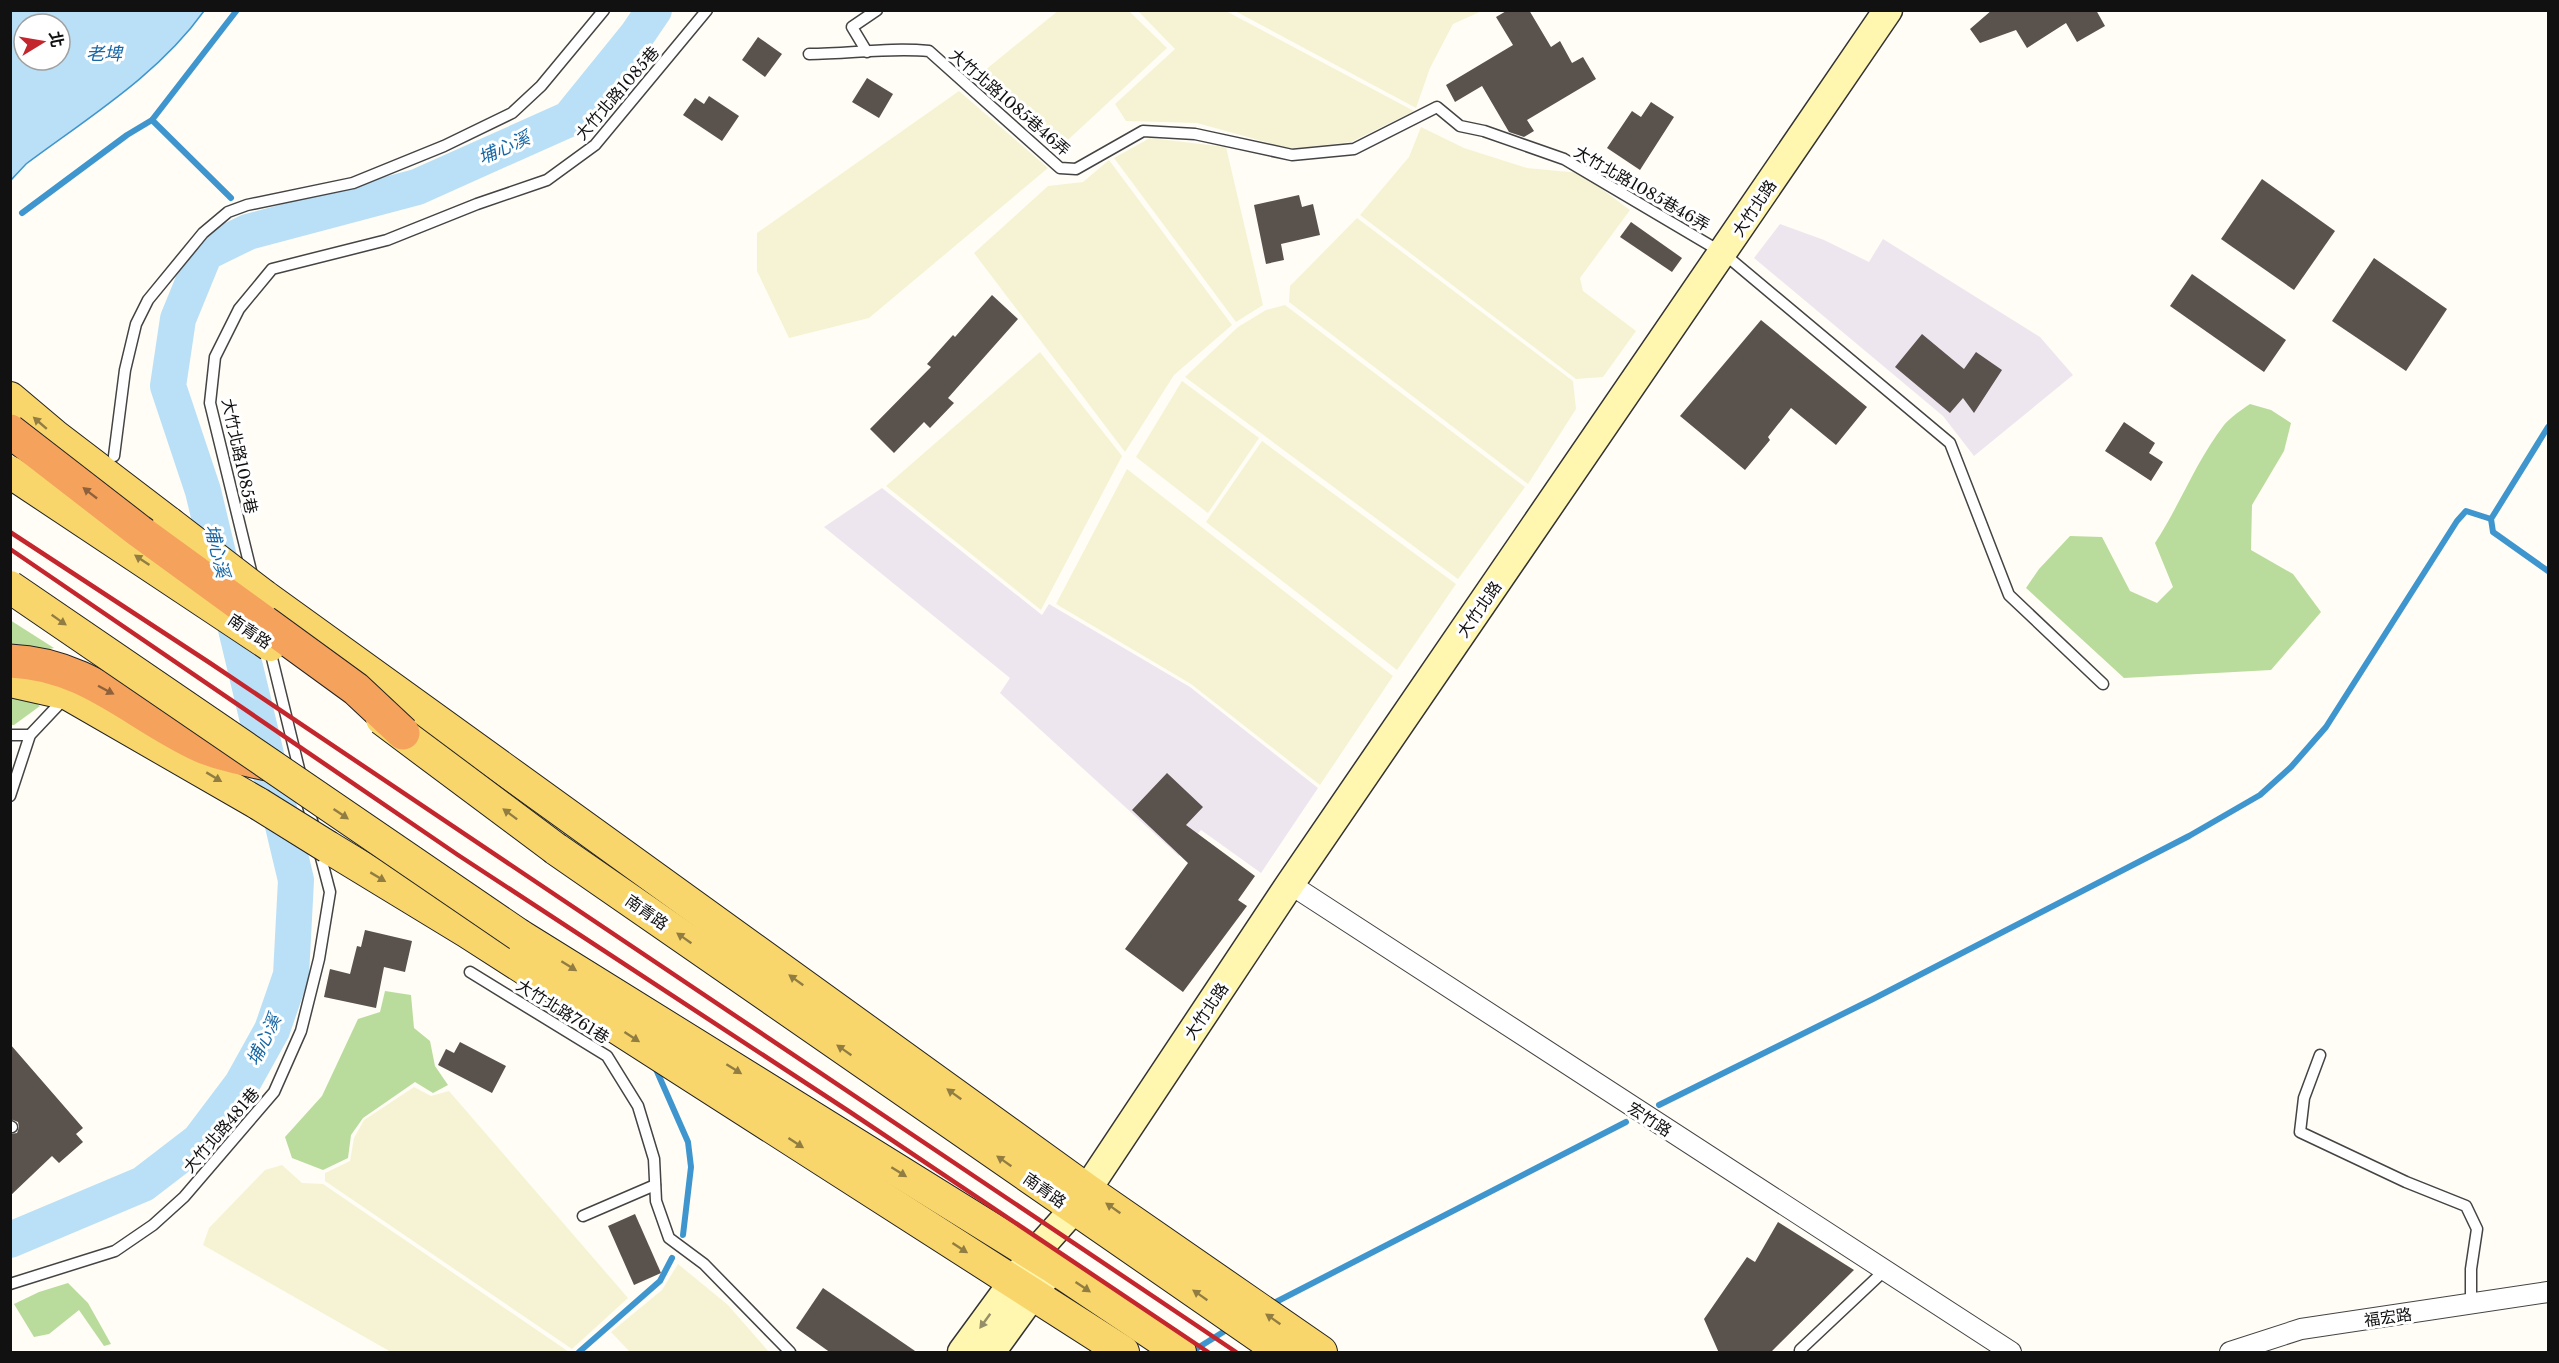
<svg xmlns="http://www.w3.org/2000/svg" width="2559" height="1363" viewBox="0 0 2559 1363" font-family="'Libre Baskerville','Noto Sans TC',serif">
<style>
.industrial{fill:#eee6ef}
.farmland{fill:#f6f3d4}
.forest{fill:#b9dc9c}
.water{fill:#b9e0f7;stroke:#3f96cf;stroke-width:1.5;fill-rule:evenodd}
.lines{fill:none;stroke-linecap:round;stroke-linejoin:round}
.stream{stroke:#3f96cf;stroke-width:6}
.river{stroke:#b9e0f7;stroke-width:36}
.building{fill:#5a524d}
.lane-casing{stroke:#444;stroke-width:13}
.street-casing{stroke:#444;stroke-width:22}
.secondary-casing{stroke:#333;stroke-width:31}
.primary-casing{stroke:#222;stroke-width:34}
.highway-casing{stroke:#222;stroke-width:35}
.lane{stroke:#fff;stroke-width:10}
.street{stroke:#fff;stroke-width:20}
.secondary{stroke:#fff6b0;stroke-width:28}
.primary{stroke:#f9d66b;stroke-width:32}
.highway{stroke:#f5a25d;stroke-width:33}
.rail{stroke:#c4262e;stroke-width:4.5}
.primary-bridge-casing{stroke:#222;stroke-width:34;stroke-linecap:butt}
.highway-bridge-casing{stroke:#222;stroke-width:35;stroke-linecap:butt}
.primary-bridge{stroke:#f9d66b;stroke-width:32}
.highway-bridge{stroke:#f5a25d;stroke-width:33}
.oneway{fill:#917d42}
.oneway2{fill:#8e613b}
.oneway3{fill:#948f68}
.labels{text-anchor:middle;stroke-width:6;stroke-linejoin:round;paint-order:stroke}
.street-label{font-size:16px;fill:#111;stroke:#fff}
.water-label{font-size:18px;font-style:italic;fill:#1768a6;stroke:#fff}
</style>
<rect width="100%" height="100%" fill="#fffdf5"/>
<g class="industrial">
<polygon points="1780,224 1824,240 1869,262 1883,239 2040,337 2073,375 1974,456 1943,416 1754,258"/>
<polygon points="882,488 1042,615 1049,604 1190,687 1318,788 1261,873 1201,830 1179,856 1000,693 1010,678 824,527"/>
</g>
<g class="farmland">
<polygon points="1059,10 1129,11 1167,48 1056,151 973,80"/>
<polygon points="1226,11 1414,111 1351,142 1291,149 1197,123 1126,121 1115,104 1175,49 1138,11"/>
<polygon points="1235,11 1482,11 1453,24 1430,68 1416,108"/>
<polygon points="959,91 1048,168 869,318 789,338 757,271 757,233"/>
<polygon points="1421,127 1464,148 1527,168 1580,173 1630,210 1580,278 1583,291 1636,331 1603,377 1576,379 1360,215 1409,157"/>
<polygon points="1150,138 1226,147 1263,305 1236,322 1114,158"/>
<polygon points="1109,160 1232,325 1174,375 1125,452 974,253 1048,186 1083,182"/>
<polygon points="1357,218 1573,381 1576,409 1528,484 1289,302 1290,286"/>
<polygon points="1285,305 1525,487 1458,579 1185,377 1238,327 1266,310"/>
<polygon points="1040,352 1122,456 1041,610 886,486"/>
<polygon points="1182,381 1259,438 1208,513 1136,457"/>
<polygon points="1262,441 1456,584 1397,670 1206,522"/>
<polygon points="1127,469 1393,676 1320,785 1191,684 1056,604"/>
<polygon points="414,1087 431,1096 449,1091 628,1298 572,1349 325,1181 325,1173 350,1161 354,1138 364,1120"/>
<polygon points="282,1165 302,1183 323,1184 569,1352 391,1352 203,1245 209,1228 265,1170"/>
<polygon points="678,1264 728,1305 769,1352 630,1352 611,1332 662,1290"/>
</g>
<g class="forest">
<path d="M2250 404 2271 410 2291 423 2284 451 2252 505 2251 550 2293 574 2321 612 2271 670 2124 678 2026 588 2039 569 2070 536 2102 537 2130 591 2157 603 2173 587 2155 543C2180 505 2196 461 2224 425 2231 417 2241 410 2250 404Z"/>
<polygon points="10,620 54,648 40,651 11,646"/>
<polygon points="11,694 21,694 40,706 14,725 11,725"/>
<polygon points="385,991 411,995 414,1028 430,1041 435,1066 448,1085 433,1093 415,1082 363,1118 351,1135 348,1158 323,1170 292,1158 285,1137 322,1096 358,1019 380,1012"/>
<polygon points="68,1283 88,1303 111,1344 104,1346 79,1310 49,1334 34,1337 14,1304 39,1292"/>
</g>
<path class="water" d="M11 10H204V11C158 75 89 117 26 164L11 180ZM24 24H60V60H24Z"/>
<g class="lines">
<g class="stream">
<polyline points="231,198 152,120 237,10"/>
<polyline points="22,213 127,135 152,120"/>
<polyline points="2548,427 2491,519 2493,532 2548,571"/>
<polyline points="655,1067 688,1142 691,1167 683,1235"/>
<polyline points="1659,1105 1873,999 2189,836 2260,795 2291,767 2326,727 2457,521 2466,511 2491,519"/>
<polyline points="1272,1304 1626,1122"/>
<polyline points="1196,1349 1228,1329"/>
<polyline points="579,1352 660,1281 672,1258"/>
</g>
<polyline class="river" points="10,1240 143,1184 199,1141 242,1084 272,1030 291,975 296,880 203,491 168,386 178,319 205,253 248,232 417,187 569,119 637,35 654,10"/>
</g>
<g class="building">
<polygon points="1508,10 1529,10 1551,47 1560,41 1572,63 1583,57 1596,79 1527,120 1534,131 1524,137 1509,132 1482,86 1455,102 1446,85 1513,45 1496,17"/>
<polygon points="1992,10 2096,10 2105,26 2077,42 2066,23 2027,48 2016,30 1980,43 1970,29"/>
<polygon points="758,37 782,54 765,77 742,60"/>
<polygon points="867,78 893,94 879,118 852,102"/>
<polygon points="709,96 739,116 722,141 683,115 695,98 704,104"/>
<polygon points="1651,102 1674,117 1640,170 1607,148 1632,111 1641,117"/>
<polygon points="2262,179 2335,231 2294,290 2221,239"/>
<polygon points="1299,195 1302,207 1313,204 1320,235 1281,244 1284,260 1266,264 1254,205"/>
<polygon points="1631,222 1682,258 1672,272 1620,237"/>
<polygon points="2374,258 2447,309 2406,371 2332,321"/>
<polygon points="2192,274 2286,340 2264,372 2170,306"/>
<polygon points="992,295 1018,319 948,398 954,403 930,428 924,422 894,453 870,429 931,367 927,364 953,335 955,337"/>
<polygon points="1761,320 1867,407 1836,445 1791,408 1768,437 1770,440 1745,470 1680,416"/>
<polygon points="1922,334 1964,369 1976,352 2002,370 1974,413 1963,398 1950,413 1895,367"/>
<polygon points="2124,422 2155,443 2149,453 2163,462 2151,481 2105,451"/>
<polygon points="1167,773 1203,807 1186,825 1255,876 1238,900 1247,906 1183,992 1125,949 1188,863 1132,810"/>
<polygon points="365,930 412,941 405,972 384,967 376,1008 324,997 330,969 350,974 357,946 361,947"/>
<polygon points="460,1042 506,1066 492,1093 438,1065 446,1049 454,1053"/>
<polygon points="10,1044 83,1128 76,1134 83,1142 59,1163 52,1156 10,1196 10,1134 17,1133 19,1127 18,1122 10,1119"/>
<polygon points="635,1214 661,1273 634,1285 608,1226"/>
<polygon points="1778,1222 1854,1270 1770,1353 1719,1353 1704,1319 1747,1257 1755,1262"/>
<polygon points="823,1288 918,1353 831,1353 796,1328"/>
</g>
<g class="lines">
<g class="lane-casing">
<g id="lane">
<polyline points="867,52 852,27 877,10"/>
<path d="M809 54C849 54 889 47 929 51L1060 168 1076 169 1143 131 1195 134 1292 155 1354 149 1437 107 1460 126 1484 131 1564 159 1723 253 1950 443 2009 595 2103 684"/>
<polyline points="114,456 125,370 136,324 148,300 203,233 228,212 247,205 353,183 444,146 512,113 541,86 604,10"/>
<polyline points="253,579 210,403 215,357 239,309 272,269 387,240 477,204 547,180 595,145 707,10"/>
<polyline points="269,646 301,777"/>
<polyline points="10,735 30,735"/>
<polyline points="10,796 30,735 64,699"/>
<polyline points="306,798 315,832"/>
<polyline points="470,972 607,1056 638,1106 654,1159 656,1201 669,1238 704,1264 790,1352"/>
<polyline points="2320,1055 2304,1098 2300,1132 2406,1182 2466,1206 2477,1229 2471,1269 2471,1304"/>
<polyline points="10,1126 12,1127"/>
<polyline points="583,1216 655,1185"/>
<polyline points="10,1284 115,1251 153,1225 184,1197 274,1092 301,1031 319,959 330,892 319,850"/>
<polyline points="1800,1352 1800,1350 1884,1271"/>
</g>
</g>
<g class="street-casing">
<g id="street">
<polyline points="1290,884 2011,1352"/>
<polyline points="2230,1352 2301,1329 2548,1292"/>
</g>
</g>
<g class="secondary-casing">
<g id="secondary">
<polyline points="962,1352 1033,1255 1074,1209 1290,884 1888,10"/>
<polyline points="991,1352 1046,1276"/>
</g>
</g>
<g class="primary-casing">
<g id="primary">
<polyline points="10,398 55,436 169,523"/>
<polyline points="264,596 1087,1190 1321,1352"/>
<polyline points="10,681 68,694 259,804"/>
<polyline points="328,847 466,931 1123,1352"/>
<polyline points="556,849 1282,1352"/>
<polyline points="519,935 1053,1267 1180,1352"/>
</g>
</g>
<g class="highway-casing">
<path id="highway" d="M10 661C89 664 135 716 201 746 221 755 246 759 267 764"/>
</g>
<use href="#lane" class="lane"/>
<use href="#street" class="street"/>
<use href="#secondary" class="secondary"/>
<use href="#primary" class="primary"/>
<use href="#highway" class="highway"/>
<g class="rail">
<polyline points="10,532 210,663 1236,1352"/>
<polyline points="10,549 458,855 850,1112 1208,1352"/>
</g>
<g class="primary-bridge-casing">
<g id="primary-bridge">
<polyline points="10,472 270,645"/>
<polyline points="169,523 264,596"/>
<polyline points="10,587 519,935"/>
<polyline points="382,719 556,849"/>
<polyline points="259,804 328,847"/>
</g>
</g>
<g class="highway-bridge-casing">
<polyline id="highway-bridge" points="10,431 139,531 356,689 403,733"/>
</g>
<use href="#primary-bridge" class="primary-bridge"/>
<use href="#highway-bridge" class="highway-bridge"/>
</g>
<defs><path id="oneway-solid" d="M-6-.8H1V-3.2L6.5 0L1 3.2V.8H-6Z" transform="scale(1.5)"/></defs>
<g class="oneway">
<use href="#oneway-solid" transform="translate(40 423) rotate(-139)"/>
<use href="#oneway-solid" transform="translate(142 560) rotate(-146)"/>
<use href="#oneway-solid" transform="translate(59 620) rotate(35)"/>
<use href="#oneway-solid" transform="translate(214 777) rotate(31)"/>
<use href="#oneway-solid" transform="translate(341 814) rotate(34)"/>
<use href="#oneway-solid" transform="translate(510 814) rotate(-143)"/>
<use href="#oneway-solid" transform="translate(378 877) rotate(31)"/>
<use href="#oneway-solid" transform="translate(684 938) rotate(-145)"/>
<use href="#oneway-solid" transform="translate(569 966) rotate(32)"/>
<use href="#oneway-solid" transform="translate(796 980) rotate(-144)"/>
<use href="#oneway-solid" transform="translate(632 1037) rotate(33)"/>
<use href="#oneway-solid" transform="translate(844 1050) rotate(-145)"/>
<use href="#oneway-solid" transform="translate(734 1069) rotate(32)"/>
<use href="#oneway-solid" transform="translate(954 1094) rotate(-144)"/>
<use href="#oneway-solid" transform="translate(796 1143) rotate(33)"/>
<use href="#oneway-solid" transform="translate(1004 1161) rotate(-145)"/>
<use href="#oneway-solid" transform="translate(899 1172) rotate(32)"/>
<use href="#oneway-solid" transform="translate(1113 1208) rotate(-145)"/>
<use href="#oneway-solid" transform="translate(960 1248) rotate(33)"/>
<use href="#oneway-solid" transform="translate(1083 1287) rotate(34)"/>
<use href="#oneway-solid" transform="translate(1200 1295) rotate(-145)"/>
<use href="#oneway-solid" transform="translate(1273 1319) rotate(-145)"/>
</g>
<g class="oneway2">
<use href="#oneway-solid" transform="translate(90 493) rotate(-142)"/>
<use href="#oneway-solid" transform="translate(106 690) rotate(28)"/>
</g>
<use class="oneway3" href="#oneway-solid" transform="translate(985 1321) rotate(126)"/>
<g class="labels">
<g class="street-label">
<text transform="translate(617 93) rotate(-49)" y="6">大竹北路1085巷</text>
<text transform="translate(1010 102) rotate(41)" y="6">大竹北路1085巷46弄</text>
<text transform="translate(1642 188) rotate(30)" y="6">大竹北路1085巷46弄</text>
<text transform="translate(1754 208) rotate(-56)" y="6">大竹北路</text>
<text transform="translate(240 456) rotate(78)" y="6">大竹北路1085巷</text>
<text transform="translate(1479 609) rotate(-55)" y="6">大竹北路</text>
<text transform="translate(250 631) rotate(34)" y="6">南青路</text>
<text transform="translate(647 912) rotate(35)" y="6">南青路</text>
<text transform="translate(563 1011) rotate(32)" y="6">大竹北路761巷</text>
<text transform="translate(1206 1011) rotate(-56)" y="6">大竹北路</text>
<text transform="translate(1650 1119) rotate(33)" y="6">宏竹路</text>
<text transform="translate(221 1130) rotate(-49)" y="6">大竹北路481巷</text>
<text transform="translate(1045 1190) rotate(35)" y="6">南青路</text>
<text transform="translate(2388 1317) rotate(-8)" y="6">福宏路</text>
</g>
<g class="water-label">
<text x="104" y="60">老埤</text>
<text transform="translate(504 148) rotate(-24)" y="6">埔心溪</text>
<text transform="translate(217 551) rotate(77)" y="6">埔心溪</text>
<text transform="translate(264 1040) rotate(-64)" y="6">埔心溪</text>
</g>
</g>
<rect width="2559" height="1363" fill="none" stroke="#111111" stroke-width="24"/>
<g transform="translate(42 42) rotate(79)"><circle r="28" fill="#ffffff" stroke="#a0a0a0" stroke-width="1.5"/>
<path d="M0-4.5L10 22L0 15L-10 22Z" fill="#c4262e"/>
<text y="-9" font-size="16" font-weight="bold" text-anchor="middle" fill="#111111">北</text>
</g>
</svg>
